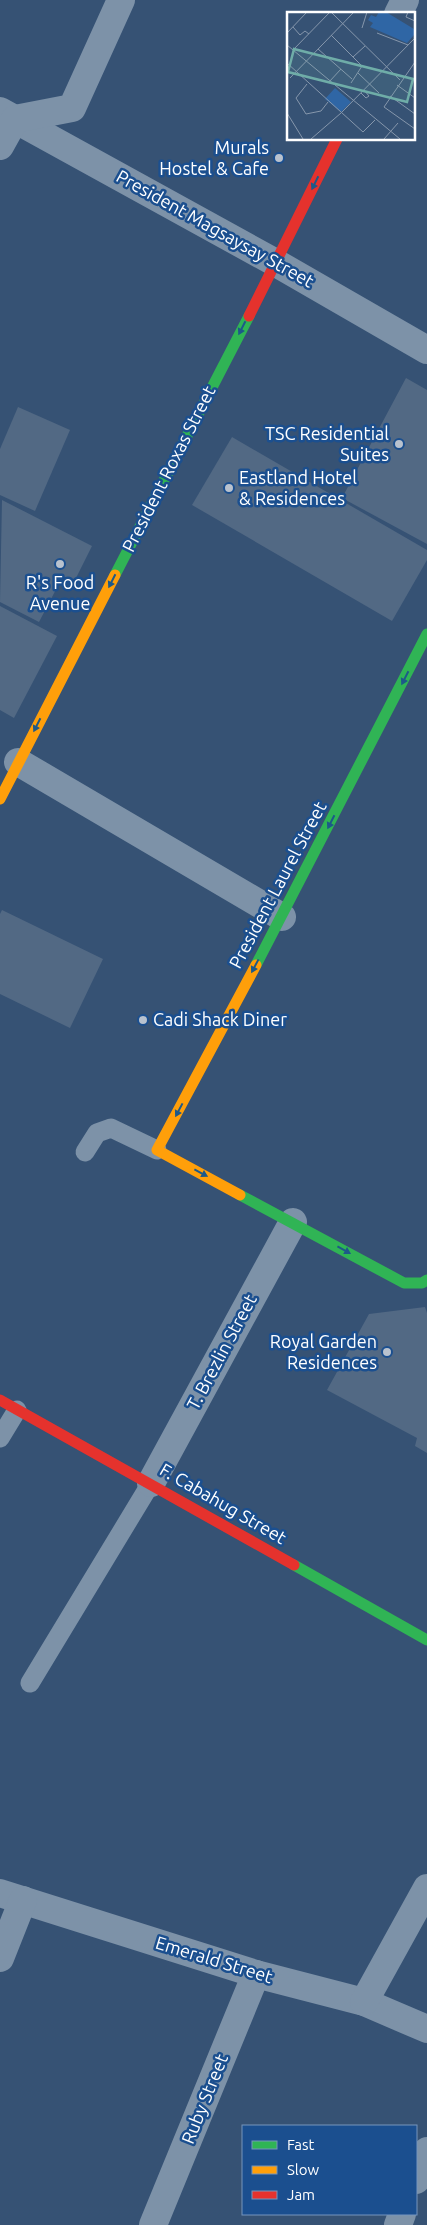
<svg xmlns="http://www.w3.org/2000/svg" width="427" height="2225" viewBox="0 0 427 2225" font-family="Ubuntu,sans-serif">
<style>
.building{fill:#526984}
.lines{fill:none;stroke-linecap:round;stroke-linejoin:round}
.lane{stroke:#7d92a8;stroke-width:19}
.street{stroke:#7d92a8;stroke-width:28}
.fast{stroke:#30b455;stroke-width:11}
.slow{stroke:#ff9f0a;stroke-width:11}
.jam{stroke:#e5322d;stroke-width:11}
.oneway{fill:#1d5989}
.poi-dot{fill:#b9c2ce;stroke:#1b4f8f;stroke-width:2}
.labels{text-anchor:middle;stroke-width:5;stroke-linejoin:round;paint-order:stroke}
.poi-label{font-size:18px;fill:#fff;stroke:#1b4f8f;text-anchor:end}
.street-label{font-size:18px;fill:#fff;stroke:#1b4f8f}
.inset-road{fill:none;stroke:#8697ac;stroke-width:1}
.view{fill:#6fada8;fill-opacity:0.15;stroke:#6fada8;stroke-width:2.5}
.inset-edge{fill:none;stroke:#fff;stroke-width:2.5}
</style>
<rect width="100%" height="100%" fill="#365274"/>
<g class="building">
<polygon points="406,378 427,390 427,544 342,498"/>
<polygon points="18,407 70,430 35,511 0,495 0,449"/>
<polygon points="232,437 427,550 427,560 392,621 192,505"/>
<polygon points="2,500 92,546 74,582 63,576 39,622 0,602"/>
<polygon points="0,606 57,636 14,718 0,710"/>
<polygon points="2,910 103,959 70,1028 0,994 0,914"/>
<polygon points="425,1307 427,1313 427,1453 415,1446 417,1438 327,1390 369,1314"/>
</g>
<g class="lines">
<g class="lane">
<polyline points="85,1152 97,1133 111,1128 157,1150"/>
<polyline points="0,1438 17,1410"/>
<polyline points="30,1683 151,1483"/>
</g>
<g class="street">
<polyline points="398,14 405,0"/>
<polyline points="0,111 276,263 427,350"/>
<polyline points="0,146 15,119 72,108 121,0"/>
<polyline points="18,762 282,917"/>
<polyline points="151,1483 293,1222"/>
<polyline points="0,1893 256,1974 364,2002 427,2029"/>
<polyline points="0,1958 23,1900"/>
<polyline points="364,2002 427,1888"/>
<polyline points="416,2180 427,2151"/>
<polyline points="153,2225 256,1974"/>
<polyline points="398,2225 402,2214"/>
</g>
<g class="fast">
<polyline points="115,575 249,316"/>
<polyline points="256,965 427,634"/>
<polyline points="240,1195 404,1283 422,1283 427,1280"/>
<polyline points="294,1565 427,1640"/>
</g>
<g class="slow">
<polyline points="0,799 115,575"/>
<polyline points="240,1195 157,1150 256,965"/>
</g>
<g class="jam">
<polyline points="249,316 337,139"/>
<polyline points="0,1400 294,1565"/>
</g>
</g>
<defs><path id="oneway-solid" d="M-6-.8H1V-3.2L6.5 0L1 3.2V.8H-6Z" transform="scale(1.25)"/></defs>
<g class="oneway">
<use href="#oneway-solid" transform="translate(315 183) rotate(116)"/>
<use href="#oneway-solid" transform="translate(242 328) rotate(117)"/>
<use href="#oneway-solid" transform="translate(112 581) rotate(117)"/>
<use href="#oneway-solid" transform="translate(405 678) rotate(117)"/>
<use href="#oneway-solid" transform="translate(37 725) rotate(117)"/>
<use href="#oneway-solid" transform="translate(331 822) rotate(117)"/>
<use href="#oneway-solid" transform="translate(255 966) rotate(118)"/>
<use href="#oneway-solid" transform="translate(179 1110) rotate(118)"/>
<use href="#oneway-solid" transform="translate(201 1173) rotate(28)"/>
<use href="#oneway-solid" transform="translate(344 1250) rotate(29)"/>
</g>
<g class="poi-dot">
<circle cx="279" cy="158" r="5"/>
<circle cx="399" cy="444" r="5"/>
<circle cx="229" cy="488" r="5"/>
<circle cx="60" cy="564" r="5"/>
<circle cx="143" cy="1020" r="5"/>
<circle cx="387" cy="1352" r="5"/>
</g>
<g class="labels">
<g class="poi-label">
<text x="269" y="154">Murals<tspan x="269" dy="21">Hostel &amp; Cafe</tspan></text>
<text x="389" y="440">TSC Residential<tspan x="389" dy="21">Suites</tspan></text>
<text x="239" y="484" text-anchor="start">Eastland Hotel<tspan x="239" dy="21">&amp; Residences</tspan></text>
<text x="60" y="589" text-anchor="middle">R's Food<tspan x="60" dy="21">Avenue</tspan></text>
<text x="153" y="1026" text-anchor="start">Cadi Shack Diner</text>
<text x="377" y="1348">Royal Garden<tspan x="377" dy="21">Residences</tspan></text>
</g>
<g class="street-label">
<text transform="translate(215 229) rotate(29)" y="6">President Magsaysay Street</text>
<text transform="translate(169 469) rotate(-63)" y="6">President Roxas Street</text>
<text transform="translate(278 885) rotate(-62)" y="6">President Laurel Street</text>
<text transform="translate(222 1352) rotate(-62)" y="6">T. Brezlin Street</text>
<text transform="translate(223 1504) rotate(30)" y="6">F. Cabahug Street</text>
<text transform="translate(214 1960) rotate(17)" y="6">Emerald Street</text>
<text transform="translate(205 2099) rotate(-68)" y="6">Ruby Street</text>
</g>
</g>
<g transform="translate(287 12)">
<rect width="128" height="128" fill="#365274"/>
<path d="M92 0H99L127 17V23L120 31 83 15 86 11 81 8 84 3 89 5ZM48 76 64 90 54 100 38 87Z" fill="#2f66a5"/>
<path class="inset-road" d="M44 0 113 68M121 0 119 5 128 9M6 15 13 23 18 19 22 22M75 16 80 0M0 21 20 0M90 21 121 33M44 23 75 54 64 71M0 33 113 127M31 37 65 67M6 38 43 0M66 45 78 34M128 50 97 95 128 117M0 51 76 120 88 108M71 61 92 81M3 66 67 0M42 70 54 57M20 72 9 86 19 102 34 99 41 90M110 73 128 86M74 81 79 86 82 84 77 78M103 84 128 102M0 101 16 127M24 127 54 101 128 26M97 127 111 111"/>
<path class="view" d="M7 37 126 67 120 90 1 60Z"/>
<rect width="128" height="128" class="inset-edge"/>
</g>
<rect x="242" y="2125" width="175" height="90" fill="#1b4f8f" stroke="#7695bc"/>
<rect x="252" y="2141" width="25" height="8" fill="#30b455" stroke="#7695bc"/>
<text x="287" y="2150" font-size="15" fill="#ffffff">Fast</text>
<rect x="252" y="2166" width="25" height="8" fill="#ff9f0a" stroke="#7695bc"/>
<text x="287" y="2175" font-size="15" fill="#ffffff">Slow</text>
<rect x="252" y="2191" width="25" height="8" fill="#e5322d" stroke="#7695bc"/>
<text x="287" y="2200" font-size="15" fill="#ffffff">Jam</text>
</svg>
